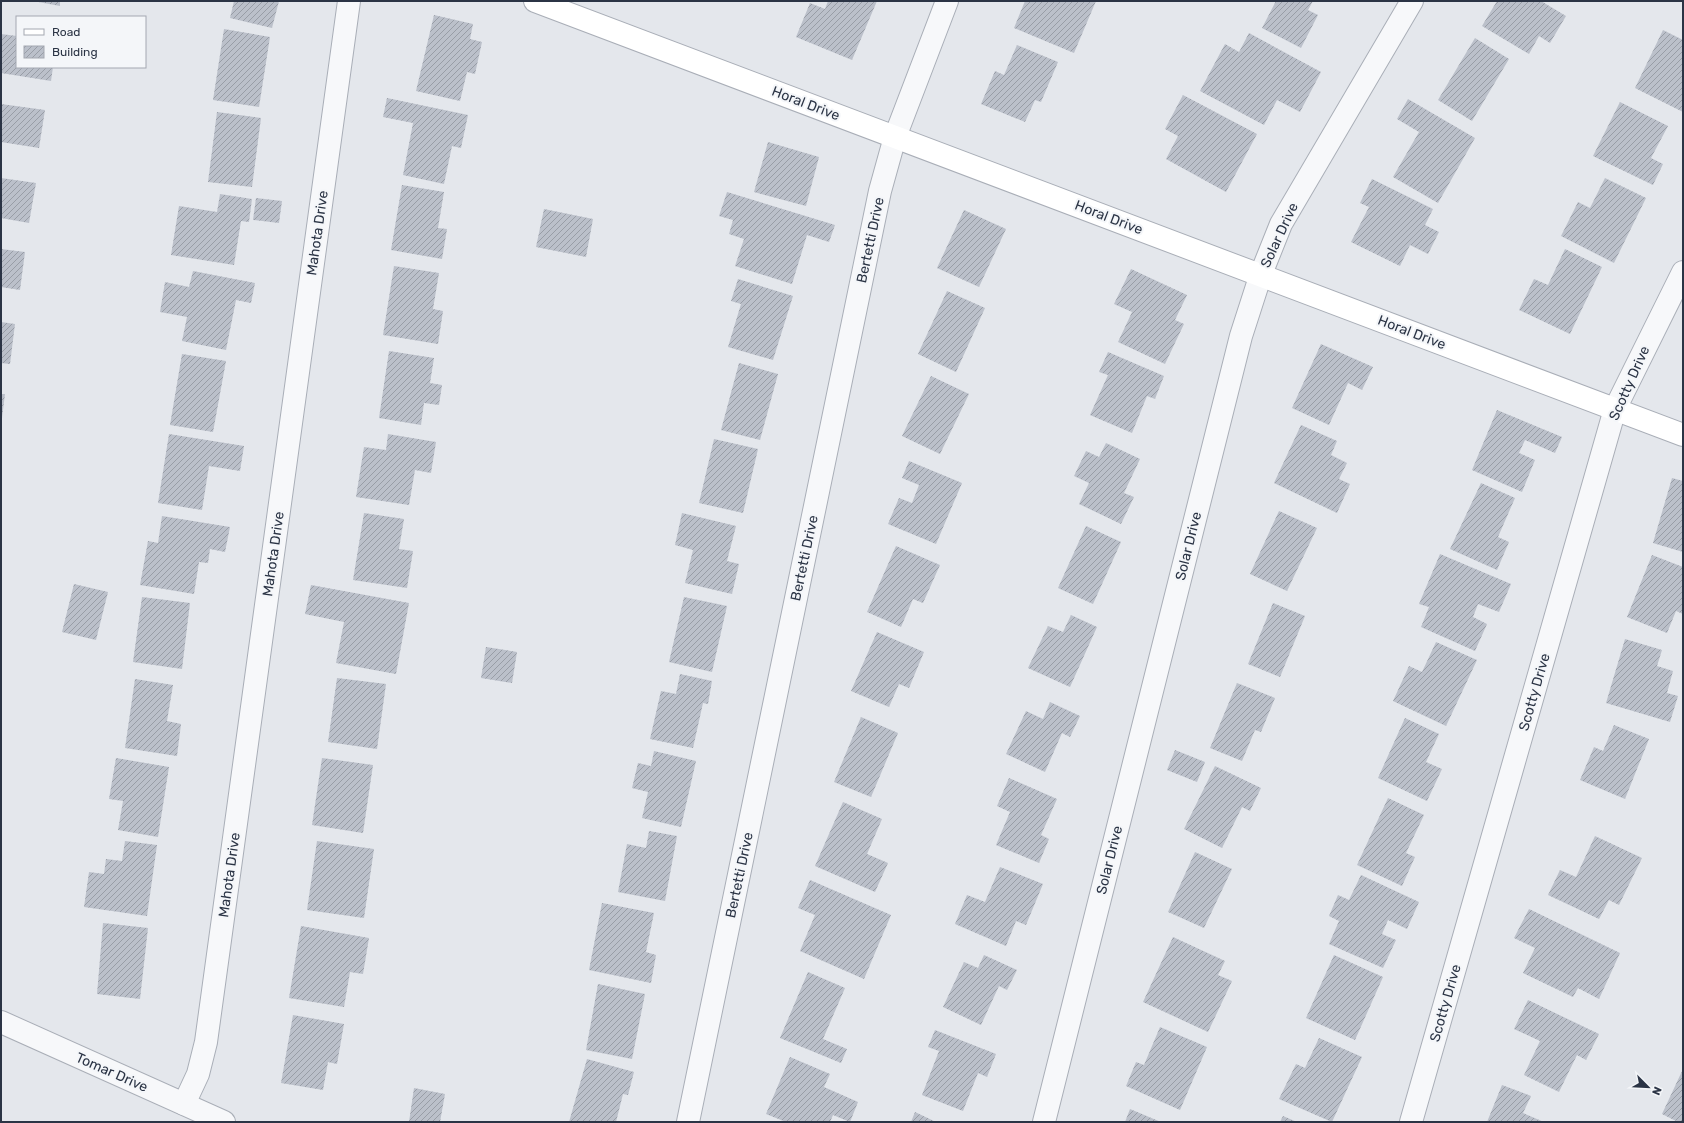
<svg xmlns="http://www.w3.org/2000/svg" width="1684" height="1123" viewBox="0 0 1684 1123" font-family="Rubik,sans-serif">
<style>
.building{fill:url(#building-hatch)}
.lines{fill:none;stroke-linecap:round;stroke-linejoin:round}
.street-casing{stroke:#a9aeb7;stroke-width:24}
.secondary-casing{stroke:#a9aeb7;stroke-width:24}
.street{stroke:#f7f8fa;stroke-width:22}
.secondary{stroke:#fff;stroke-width:22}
.labels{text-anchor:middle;stroke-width:4;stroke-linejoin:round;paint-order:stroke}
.street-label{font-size:14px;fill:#2b3445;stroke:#f4f6f9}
</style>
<defs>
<pattern id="building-hatch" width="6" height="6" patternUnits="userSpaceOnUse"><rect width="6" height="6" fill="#bbc0ca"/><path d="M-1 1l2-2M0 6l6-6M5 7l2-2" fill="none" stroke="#989da6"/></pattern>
</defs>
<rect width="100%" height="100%" fill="#e4e7ec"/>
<g class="building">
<polygon points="33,1 60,1 60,6"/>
<polygon points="234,1 279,1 272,28 230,18"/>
<polygon points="828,1 877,1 852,60 796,37 810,3 825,9"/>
<polygon points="1025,1 1096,1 1074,53 1014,28"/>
<polygon points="1276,1 1313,1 1308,10 1318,15 1301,48 1262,28"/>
<polygon points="1497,1 1541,1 1566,16 1550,43 1539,36 1529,54 1482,26"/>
<polygon points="434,15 473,24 470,39 482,42 475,74 467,72 460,101 416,91"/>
<polygon points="224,29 270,37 259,107 213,100"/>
<polygon points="1663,30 1683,40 1683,112 1635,88"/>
<polygon points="1249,33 1321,72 1300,112 1277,100 1264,125 1200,91 1225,44 1239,52"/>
<polygon points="1,34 17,36 17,67 53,67 51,81 1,73"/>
<polygon points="1475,38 1509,59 1472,121 1438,100"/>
<polygon points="1017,45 1058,62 1041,102 1035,100 1025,122 981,104 995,71 1004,75"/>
<polygon points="1183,95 1257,134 1226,192 1166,159 1178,136 1165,129"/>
<polygon points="387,98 468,115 461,148 452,146 444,184 403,175 413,123 383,117"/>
<polygon points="1408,99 1475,138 1438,203 1393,177 1419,132 1397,119"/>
<polygon points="1620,102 1668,126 1651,158 1663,164 1653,185 1593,156"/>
<polygon points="1,104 45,110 39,148 1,142"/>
<polygon points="217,112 261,118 252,187 208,182"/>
<polygon points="768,142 819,157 806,206 754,192"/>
<polygon points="1,178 36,183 29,223 1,218"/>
<polygon points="1605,178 1646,198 1614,263 1561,236 1578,202 1590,208"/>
<polygon points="1372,179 1433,209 1425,225 1439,232 1428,254 1410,245 1400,266 1351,242 1369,207 1360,203"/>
<polygon points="402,185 444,192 438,228 447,229 442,259 391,250"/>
<polygon points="727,192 835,225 829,242 807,235 792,284 735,266 744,239 729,234 733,220 719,216"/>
<polygon points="220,194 252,199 249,222 241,221 234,265 171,255 179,206 217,212"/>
<polygon points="256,198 282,201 279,223 253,220"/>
<polygon points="544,209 593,219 586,257 536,247"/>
<polygon points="964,210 1006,229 979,287 937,268"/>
<polygon points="1,249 25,252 20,290 1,287"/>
<polygon points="1565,249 1602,267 1570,334 1519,310 1534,279 1548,285"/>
<polygon points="394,266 439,273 433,309 443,311 438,344 383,335"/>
<polygon points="1131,269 1187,295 1175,320 1184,324 1165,364 1118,342 1132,312 1114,304"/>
<polygon points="193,271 255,283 251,303 236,300 226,350 182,341 187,317 160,312 165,282 189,287"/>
<polygon points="738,279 793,296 773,360 728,347 741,304 731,301"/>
<polygon points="947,291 985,308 956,372 918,354"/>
<polygon points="1,322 15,324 10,364 1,363"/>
<polygon points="1321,344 1373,367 1362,390 1348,383 1329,425 1292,408"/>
<polygon points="389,351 434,358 430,383 442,385 439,405 424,403 421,425 379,418"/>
<polygon points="1108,352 1164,376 1155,399 1147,396 1132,433 1090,415 1108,375 1099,372"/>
<polygon points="182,354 226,361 213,432 170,425"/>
<polygon points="739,363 778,374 760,440 721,430"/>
<polygon points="931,376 969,394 940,454 902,436"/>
<polygon points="1,394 5,394 2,418 1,418"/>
<polygon points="1497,410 1562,437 1555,453 1525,440 1519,453 1535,460 1522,492 1472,470"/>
<polygon points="1301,425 1337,441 1331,455 1347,463 1339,479 1350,484 1337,513 1274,483"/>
<polygon points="169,434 244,446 240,471 209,466 202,510 158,503"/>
<polygon points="388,434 436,442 431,473 415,470 409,505 356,497 364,447 386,450"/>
<polygon points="714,439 758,449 743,513 699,503"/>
<polygon points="1106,443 1140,459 1124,493 1134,497 1121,524 1079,504 1089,483 1074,476 1086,451 1099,457"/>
<polygon points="909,461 962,483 936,544 888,524 899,498 912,503 919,485 902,478"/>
<polygon points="1672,478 1683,481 1683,552 1653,543"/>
<polygon points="1481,483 1515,498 1498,537 1509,542 1497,570 1450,549"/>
<polygon points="1279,511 1317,528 1287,591 1250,574"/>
<polygon points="364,513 404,519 399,549 413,551 407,588 353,580"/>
<polygon points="682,513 736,526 727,561 739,564 732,594 685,583 693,550 675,545"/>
<polygon points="162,516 230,527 225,552 210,549 208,563 199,562 194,594 140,585 148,541 158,543"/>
<polygon points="1086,526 1121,542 1093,604 1058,588"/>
<polygon points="896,546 940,565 923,603 913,599 901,627 867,612"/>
<polygon points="1440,554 1511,584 1499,612 1478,604 1473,617 1487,624 1475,651 1421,627 1429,607 1419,604"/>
<polygon points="1652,555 1683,567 1683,614 1676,611 1667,633 1627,617"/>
<polygon points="74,584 108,592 96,640 62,632"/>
<polygon points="311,585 409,603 396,674 336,663 344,622 305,614"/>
<polygon points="142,597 190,603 182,669 133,662"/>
<polygon points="684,597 727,606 712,672 669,662"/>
<polygon points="1273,603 1305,616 1280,677 1248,664"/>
<polygon points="1071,615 1097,627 1070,687 1028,668 1048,626 1063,632"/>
<polygon points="877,632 924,652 909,688 899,684 889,707 851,691"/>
<polygon points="1625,639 1662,650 1657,666 1673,671 1667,693 1678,696 1670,722 1606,703"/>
<polygon points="1436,642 1477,660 1446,726 1393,701 1409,666 1422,672"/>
<polygon points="486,647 517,652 512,683 481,678"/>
<polygon points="680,674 712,681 708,704 703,703 693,748 650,739 661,691 676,694"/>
<polygon points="337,678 386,684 377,749 328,742"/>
<polygon points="135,679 173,685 167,721 181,724 177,756 125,748"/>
<polygon points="1237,683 1275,698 1261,732 1255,730 1242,761 1210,748"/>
<polygon points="1050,702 1080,716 1070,737 1062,733 1045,772 1006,754 1026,711 1043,719"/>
<polygon points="861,717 898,733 871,797 834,782"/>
<polygon points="1405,718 1439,734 1426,762 1442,769 1427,801 1378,778"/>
<polygon points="1614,725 1649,739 1625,799 1580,780 1594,747 1603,751"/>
<polygon points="1175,750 1205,762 1197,782 1167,770"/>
<polygon points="654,751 696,761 681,827 642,818 648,792 632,788 638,763 651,766"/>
<polygon points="116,758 169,767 158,837 118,830 123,801 109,799"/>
<polygon points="322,758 373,765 363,833 312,825"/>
<polygon points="1215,766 1261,788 1250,811 1242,807 1222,848 1184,829"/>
<polygon points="1009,778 1057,799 1041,835 1049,839 1039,863 996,845 1010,812 997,806"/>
<polygon points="1388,798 1424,815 1406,853 1415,857 1402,886 1357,865"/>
<polygon points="843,802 882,819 867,854 888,863 875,892 815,866"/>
<polygon points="649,831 677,836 665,901 618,892 627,844 646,848"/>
<polygon points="1595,836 1642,858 1619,905 1609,900 1599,919 1548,895 1560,870 1576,877"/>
<polygon points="125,841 157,845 147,916 84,907 89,872 104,874 106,859 122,861"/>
<polygon points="317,841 374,849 364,918 307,910"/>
<polygon points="1195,852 1232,869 1204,928 1168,912"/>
<polygon points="1000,867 1043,884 1026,925 1016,921 1006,946 955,924 967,895 985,902"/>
<polygon points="1361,875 1419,902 1407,929 1388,920 1382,934 1396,940 1383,968 1329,944 1339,921 1329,916 1338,895 1349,900"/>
<polygon points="810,880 891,915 864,979 800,951 815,915 798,908"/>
<polygon points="602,903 654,913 646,952 656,955 651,983 589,970"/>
<polygon points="1529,909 1620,953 1599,999 1578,988 1573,997 1523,973 1535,948 1514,938"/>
<polygon points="103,923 148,928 140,999 97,994"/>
<polygon points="301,926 369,938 363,974 350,972 344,1007 289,998"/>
<polygon points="1173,937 1225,961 1218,975 1232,981 1208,1032 1143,1002"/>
<polygon points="984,955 1017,970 1007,990 999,986 981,1025 943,1007 964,962 978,968"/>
<polygon points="1334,955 1383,977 1355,1040 1306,1018"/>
<polygon points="808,972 845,988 823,1039 847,1049 841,1063 780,1038"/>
<polygon points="598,984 645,994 632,1059 586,1050"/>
<polygon points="1528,1000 1599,1034 1586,1060 1577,1055 1559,1092 1524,1075 1540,1041 1514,1029"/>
<polygon points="293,1015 344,1024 337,1064 328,1062 323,1090 281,1083"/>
<polygon points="1160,1027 1207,1047 1180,1110 1126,1086 1136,1062 1144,1065"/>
<polygon points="935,1030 996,1054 987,1077 978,1073 963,1111 922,1095 939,1051 928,1047"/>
<polygon points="1319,1038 1362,1057 1332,1122 1279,1099 1296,1064 1305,1068"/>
<polygon points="790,1057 830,1074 824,1087 858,1102 850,1122 833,1115 830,1122 786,1122 766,1114"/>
<polygon points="587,1059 634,1072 628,1095 623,1094 616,1122 569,1122"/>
<polygon points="1683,1069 1683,1122 1678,1122 1662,1114"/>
<polygon points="1502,1085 1531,1096 1523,1113 1544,1122 1487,1122"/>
<polygon points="414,1088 445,1094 440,1122 409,1122"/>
<polygon points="1130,1109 1161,1122 1125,1122"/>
<polygon points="915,1112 936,1122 911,1122"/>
<polygon points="1283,1116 1297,1122 1280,1122"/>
</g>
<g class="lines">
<g class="street-casing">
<g id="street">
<polyline points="1,1022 224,1122"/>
<polyline points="184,1104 198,1074 206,1042 349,1"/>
<polyline points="688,1122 880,191 895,137 947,1"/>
<polyline points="1044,1122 1241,336 1261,274 1281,224 1412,1"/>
<polyline points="1411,1122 1615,409 1683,272"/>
</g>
</g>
<g class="secondary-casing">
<polyline id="secondary" points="535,1 1683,435"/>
</g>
<use href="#street" class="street"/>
<use href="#secondary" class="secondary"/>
</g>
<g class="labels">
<g class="street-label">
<text transform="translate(806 103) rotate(21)" y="5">Horal Drive</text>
<text transform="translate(1109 217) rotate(21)" y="5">Horal Drive</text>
<text transform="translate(317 233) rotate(-82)" y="5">Mahota Drive</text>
<text transform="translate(1279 235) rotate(-65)" y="5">Solar Drive</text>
<text transform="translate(870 240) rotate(-78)" y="5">Bertetti Drive</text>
<text transform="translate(1412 332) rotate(21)" y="5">Horal Drive</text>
<text transform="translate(1629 383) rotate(-66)" y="5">Scotty Drive</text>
<text transform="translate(1188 546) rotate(-76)" y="5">Solar Drive</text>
<text transform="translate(273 554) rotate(-82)" y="5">Mahota Drive</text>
<text transform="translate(804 558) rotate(-78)" y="5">Bertetti Drive</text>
<text transform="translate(1534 692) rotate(-74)" y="5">Scotty Drive</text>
<text transform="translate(1109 860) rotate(-76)" y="5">Solar Drive</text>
<text transform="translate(229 875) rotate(-82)" y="5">Mahota Drive</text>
<text transform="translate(739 875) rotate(-78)" y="5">Bertetti Drive</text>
<text transform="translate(1445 1003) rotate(-74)" y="5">Scotty Drive</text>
<text transform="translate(112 1072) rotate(24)" y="5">Tomar Drive</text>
</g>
</g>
<rect width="1684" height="1123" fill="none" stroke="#2b3445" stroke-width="4"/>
<rect x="16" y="16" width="130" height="52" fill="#f4f6f9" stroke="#a4a8b1"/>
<rect x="24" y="29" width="20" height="6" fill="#ffffff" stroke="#a4a8b1"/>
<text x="52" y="36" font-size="12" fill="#2b3445">Road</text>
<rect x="24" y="46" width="20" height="12" fill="url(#building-hatch)" stroke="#a4a8b1"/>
<text x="52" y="56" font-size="12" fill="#2b3445">Building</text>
<g transform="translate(1648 1087) rotate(114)" stroke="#f4f6f9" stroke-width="3" paint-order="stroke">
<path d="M0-3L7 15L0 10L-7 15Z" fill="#2b3445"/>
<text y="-6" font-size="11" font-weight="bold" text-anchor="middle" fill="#2b3445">N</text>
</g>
</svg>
